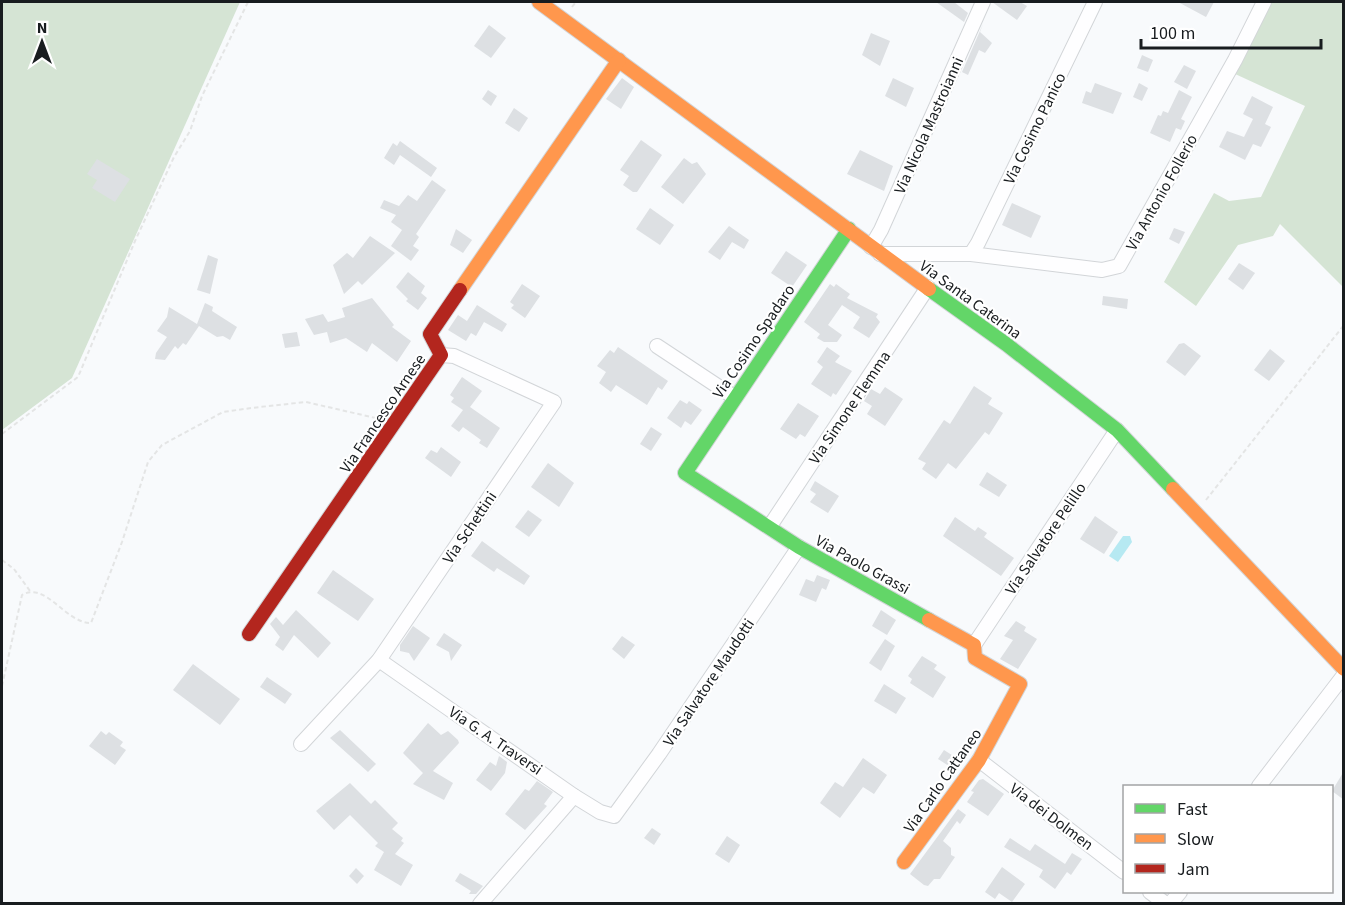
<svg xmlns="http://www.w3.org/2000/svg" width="1345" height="905" viewBox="0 0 1345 905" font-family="'Source Sans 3',sans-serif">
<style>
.green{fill:#d5e4d4}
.water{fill:#b6e9f2}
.building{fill:#dde0e3}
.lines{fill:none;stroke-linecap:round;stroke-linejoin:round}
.street-casing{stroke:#d2d5d8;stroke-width:16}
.fast-casing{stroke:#d2d5d8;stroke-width:16}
.slow-casing{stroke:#d2d5d8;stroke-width:16}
.jam-casing{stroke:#d2d5d8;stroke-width:16}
.path{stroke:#e4e5e5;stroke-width:2;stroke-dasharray:4.5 3;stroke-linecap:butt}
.street{stroke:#fefeff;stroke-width:14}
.fast{stroke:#63d668;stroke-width:14}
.slow{stroke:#ff974d;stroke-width:14}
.jam{stroke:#b3261e;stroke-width:14}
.labels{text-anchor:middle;stroke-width:4.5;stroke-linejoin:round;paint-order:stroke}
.street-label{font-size:16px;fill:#181c1f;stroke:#fff}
</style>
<rect width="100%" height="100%" fill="#f8fafc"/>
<g class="green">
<polygon points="2,2 240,2 72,378 2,430"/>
<polygon points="1268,2 1343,2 1343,287 1280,224 1273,236 1238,245 1196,306 1164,282 1214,193 1229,201 1261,197 1305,106 1233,73"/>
</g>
<polygon class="water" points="1123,536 1130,536 1132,542 1118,562 1109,556"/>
<g class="building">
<polygon points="936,2 954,2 968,13 964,22"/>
<polygon points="992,2 1020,2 1027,6 1017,20"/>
<polygon points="1178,2 1214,2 1206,17"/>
<polygon points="983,24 980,32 992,43 985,53 979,50 968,75 962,72"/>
<polygon points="489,25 506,38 491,58 474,46"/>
<polygon points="871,33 890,41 880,66 862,55"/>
<polygon points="1142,55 1153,60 1148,72 1137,68"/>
<polygon points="1184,65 1196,71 1187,89 1174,82"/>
<polygon points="622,78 634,87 621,109 606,99"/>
<polygon points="893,78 914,88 906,107 885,96"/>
<polygon points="1095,83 1122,93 1113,114 1082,103 1086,91 1091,93"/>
<polygon points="1139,83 1148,88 1142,101 1133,97"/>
<polygon points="488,90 497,96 491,106 482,99"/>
<polygon points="1179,90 1192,97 1181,119 1185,121 1181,130 1176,128 1170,142 1150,133 1158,115 1161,116 1163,111 1168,113"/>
<polygon points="1252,96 1273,107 1265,124 1271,127 1261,147 1253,144 1245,160 1219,147 1227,131 1244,137 1253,119 1243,114"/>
<polygon points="514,108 528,118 519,132 505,123"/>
<polygon points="641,140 662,155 637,192 633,192 623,185 629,176 620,170"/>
<polygon points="400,141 437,168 431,177 400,155 394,165 384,158 393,143 397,146"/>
<polygon points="860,150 893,166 884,191 847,174"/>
<polygon points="684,158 692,164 697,162 706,174 683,204 661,187"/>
<polygon points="97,159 130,179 115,202 92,188 97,180 87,174"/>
<polygon points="432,180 446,190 416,234 419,237 413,246 419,250 411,261 391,246 402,230 391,222 396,215 380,208 384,200 399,206 408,195 417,201"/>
<polygon points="1012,203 1041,216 1031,238 1002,225"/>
<polygon points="650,208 674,225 660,245 636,229"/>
<polygon points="729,226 749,240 744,249 732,242 720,260 708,252"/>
<polygon points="1174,228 1185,232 1179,244 1169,239"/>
<polygon points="456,229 472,240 463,253 450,245"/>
<polygon points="370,236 395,253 362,285 358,281 344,294 333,265 347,253 353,258"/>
<polygon points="786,251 807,265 792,287 771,273"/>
<polygon points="208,255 218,259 210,294 197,290"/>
<polygon points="1239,263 1255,273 1243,290 1228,279"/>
<polygon points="408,272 425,286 421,293 427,298 418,310 406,301 408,299 396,287"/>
<polygon points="522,284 540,296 525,318 511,308 514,305 510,302"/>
<polygon points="830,284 834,287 836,284 850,294 847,298 878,314 876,317 880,322 869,338 853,328 860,317 842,305 828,325 842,335 837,342 824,342 817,338 820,334 804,322"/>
<polygon points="1103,296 1128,299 1127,309 1102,305"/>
<polygon points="372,298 394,325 392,327 411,341 397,362 372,343 367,352 346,338 330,343 327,332 314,335 305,319 323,314 328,322 345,317 342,308"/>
<polygon points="205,303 213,307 212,311 237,327 230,340 223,336 217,337 199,326 186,345 183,343 178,349 175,346 165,360 155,359 156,353 167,337 157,331 167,317 169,307 197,324"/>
<polygon points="477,305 507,324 502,332 484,322 476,336 471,333 466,341 448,330 458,315 467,321"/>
<polygon points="297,332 300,346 285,348 282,334"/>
<polygon points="1184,343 1201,356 1185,376 1166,362 1179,344"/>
<polygon points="618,347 668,381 662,390 658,387 647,405 616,385 611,392 599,383 606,372 597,366 610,350 614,353"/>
<polygon points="827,347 840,356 835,362 852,371 836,395 833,393 831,397 811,384 823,367 817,362"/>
<polygon points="1270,349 1285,361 1269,381 1254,370"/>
<polygon points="462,377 482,391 470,407 500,428 487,448 479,443 481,440 463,427 459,432 451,426 463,410 451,402 454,398 450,395"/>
<polygon points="974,386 992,398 988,404 1003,413 989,435 985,432 956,469 948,463 936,479 922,469 926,463 918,459 944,420 950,424"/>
<polygon points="885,387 903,399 885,426 867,414 872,406 864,401 871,389 880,394"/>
<polygon points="680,400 687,404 689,401 702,410 691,425 685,421 681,428 667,418"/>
<polygon points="798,403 819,416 805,437 800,434 796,439 780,429"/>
<polygon points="651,427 662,434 651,451 640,444"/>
<polygon points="441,447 461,462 451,477 425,458 431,450 437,453"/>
<polygon points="548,463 574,483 559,507 531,487"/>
<polygon points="987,472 1007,485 999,497 979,485"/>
<polygon points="815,481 839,496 828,513 810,502 816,494 810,490"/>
<polygon points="528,510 542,520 529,537 515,527"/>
<polygon points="1095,516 1118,532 1104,554 1080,539"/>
<polygon points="955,517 975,531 978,527 987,533 984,537 1014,558 1001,576 943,536"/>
<polygon points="482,541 530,576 524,585 497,568 494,572 471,556"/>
<polygon points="333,570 374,599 358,621 317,593"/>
<polygon points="817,575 830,580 826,590 822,588 816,602 799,595 806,579 814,582"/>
<polygon points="296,610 331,643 318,658 294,635 283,651 275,645 280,637 270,624 276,617 283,625"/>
<polygon points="881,610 896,620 887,635 872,626"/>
<polygon points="1016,621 1026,627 1024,631 1037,639 1018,669 1000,659 1013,640 1004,636"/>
<polygon points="413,626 430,638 414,661 409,653 400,651 400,645"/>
<polygon points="444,633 462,645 451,661 449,652 436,645"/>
<polygon points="622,636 635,645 624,659 612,649"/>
<polygon points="885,639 895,646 881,671 869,663"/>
<polygon points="922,656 937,665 934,669 946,677 933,698 910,683 912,679 908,676"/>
<polygon points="193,664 240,699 220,725 173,690"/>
<polygon points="267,677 292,694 285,704 260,687"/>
<polygon points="884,684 906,698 896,714 874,701"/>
<polygon points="428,723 441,735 448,731 458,740 459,743 433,771 453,783 444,800 413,784 423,773 403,753"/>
<polygon points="340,730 376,764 368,772 330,738"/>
<polygon points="101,731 106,735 109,732 123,742 120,746 126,750 115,765 89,746"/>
<polygon points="944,750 958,759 952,768 938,759"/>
<polygon points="499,756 507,762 505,773 491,791 476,780 490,762 496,766"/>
<polygon points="863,758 887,775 874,794 863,787 840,818 820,803 835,782 843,787"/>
<polygon points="1344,771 1344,800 1332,791"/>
<polygon points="983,779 1004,794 988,816 967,802 974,792 971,791 979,780"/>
<polygon points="537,781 553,792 544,804 547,806 525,830 505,814 525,789 529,791"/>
<polygon points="350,783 371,804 375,800 398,823 392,829 403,838 401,841 404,843 395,854 413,865 401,886 374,870 384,852 375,846 378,843 350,815 334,830 316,811"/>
<polygon points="958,809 966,815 960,824 957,821 943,841 951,848 951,855 955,857 940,879 934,879 928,886 924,885 910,874"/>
<polygon points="652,828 661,834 654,845 644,838"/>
<polygon points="727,836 740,845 729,863 715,854"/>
<polygon points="1010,838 1030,851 1035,844 1065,864 1072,853 1082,859 1071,875 1067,872 1055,889 1039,877 1043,870 1004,847"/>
<polygon points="1002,867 1025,884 1012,902 999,893 995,899 985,892"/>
<polygon points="356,868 364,876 357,884 349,876"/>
<polygon points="460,873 483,886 476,894 469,894 471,891 455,881"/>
</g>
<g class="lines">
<g class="street-casing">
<g id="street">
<polyline points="871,247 881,230 983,2"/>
<polyline points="880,254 971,254 1102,270 1119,266 1235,60 1264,2"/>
<polyline points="971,254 978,243 1095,2"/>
<polyline points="657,346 734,397"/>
<polyline points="770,526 928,287"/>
<polyline points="974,645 1117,430"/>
<polyline points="379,660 574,796 600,812 614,816 659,754 799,547"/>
<polyline points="301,744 379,660 554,402 454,356 441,355"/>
<polyline points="979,760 1124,872"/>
<polyline points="1259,786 1344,675"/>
<polyline points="1150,892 1166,904"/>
<polyline points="480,904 574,796"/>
<polyline points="1170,904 1180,892"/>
</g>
</g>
<g class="fast-casing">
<g id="fast">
<polyline points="849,229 685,473 799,547 929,620"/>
<polyline points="929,289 1006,344 1117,430 1173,489"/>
</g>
</g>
<g class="slow-casing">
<g id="slow">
<polyline points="539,2 929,289"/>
<polyline points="460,290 619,60"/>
<polyline points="1173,489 1344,669"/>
<polyline points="904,862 979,760 1020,684 975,658 974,645 929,620"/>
</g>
</g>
<g class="jam-casing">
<polyline id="jam" points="249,634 441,355 430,334 460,290"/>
</g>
<g class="path">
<polyline points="572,7 576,2"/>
<polyline points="2,434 78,377 135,241 174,157 190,131 202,96 248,2"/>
<polyline points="1206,500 1344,325"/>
<polyline points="2,560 14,569 30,591"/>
<path d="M2 686 22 595C46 581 65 623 91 623L122 542 148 462 162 445 223 412 251 408 306 402 380 419"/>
</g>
<use href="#street" class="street"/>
<use href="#fast" class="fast"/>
<use href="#slow" class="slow"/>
<use href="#jam" class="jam"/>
</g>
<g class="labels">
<g class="street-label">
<text transform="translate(928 125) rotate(-66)" y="6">Via Nicola Mastroianni</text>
<text transform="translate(1034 128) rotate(-64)" y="6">Via Cosimo Panico</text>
<text transform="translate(1161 192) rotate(-61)" y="6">Via Antonio Follerio</text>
<text transform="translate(971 299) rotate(36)" y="6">Via Santa Caterina</text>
<text transform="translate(753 341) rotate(-56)" y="6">Via Cosimo Spadaro</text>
<text transform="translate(849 407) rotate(-56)" y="6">Via Simone Flemma</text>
<text transform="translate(382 413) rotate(-56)" y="6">Via Francesco Arnese</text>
<text transform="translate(469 527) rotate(-56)" y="6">Via Schettini</text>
<text transform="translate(1045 538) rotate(-56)" y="6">Via Salvatore Pelillo</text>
<text transform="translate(863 564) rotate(29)" y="6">Via Paolo Grassi</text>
<text transform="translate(708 682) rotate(-56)" y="6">Via Salvatore Maudotti</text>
<text transform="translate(496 740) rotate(34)" y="6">Via G. A. Traversi</text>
<text transform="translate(942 780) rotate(-55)" y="6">Via Carlo Cattaneo</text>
<text transform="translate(1052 816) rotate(37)" y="6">Via dei Dolmen</text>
</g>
</g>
<rect width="1345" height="905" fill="none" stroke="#181c1f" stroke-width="6"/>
<rect x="1123" y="785" width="210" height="108" fill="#ffffff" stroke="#a3a4a5" stroke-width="1.5"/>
<rect x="1135" y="804" width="30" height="9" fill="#63d668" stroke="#a3a4a5" stroke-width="1.5"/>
<text x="1177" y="815" font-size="18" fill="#181c1f">Fast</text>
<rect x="1135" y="834" width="30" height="9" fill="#ff974d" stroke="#a3a4a5" stroke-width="1.5"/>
<text x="1177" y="845" font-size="18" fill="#181c1f">Slow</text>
<rect x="1135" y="864" width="30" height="9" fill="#b3261e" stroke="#a3a4a5" stroke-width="1.5"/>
<text x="1177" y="875" font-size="18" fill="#181c1f">Jam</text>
<g transform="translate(42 42)" stroke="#ffffff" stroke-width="4.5" paint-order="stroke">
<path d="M0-4.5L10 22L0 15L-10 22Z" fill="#181c1f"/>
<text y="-9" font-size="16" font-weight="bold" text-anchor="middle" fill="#181c1f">N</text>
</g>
<path d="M1141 39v9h180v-9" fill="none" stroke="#181c1f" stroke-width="3"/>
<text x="1150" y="39" font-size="18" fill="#181c1f" stroke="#ffffff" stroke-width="4.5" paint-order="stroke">100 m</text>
</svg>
